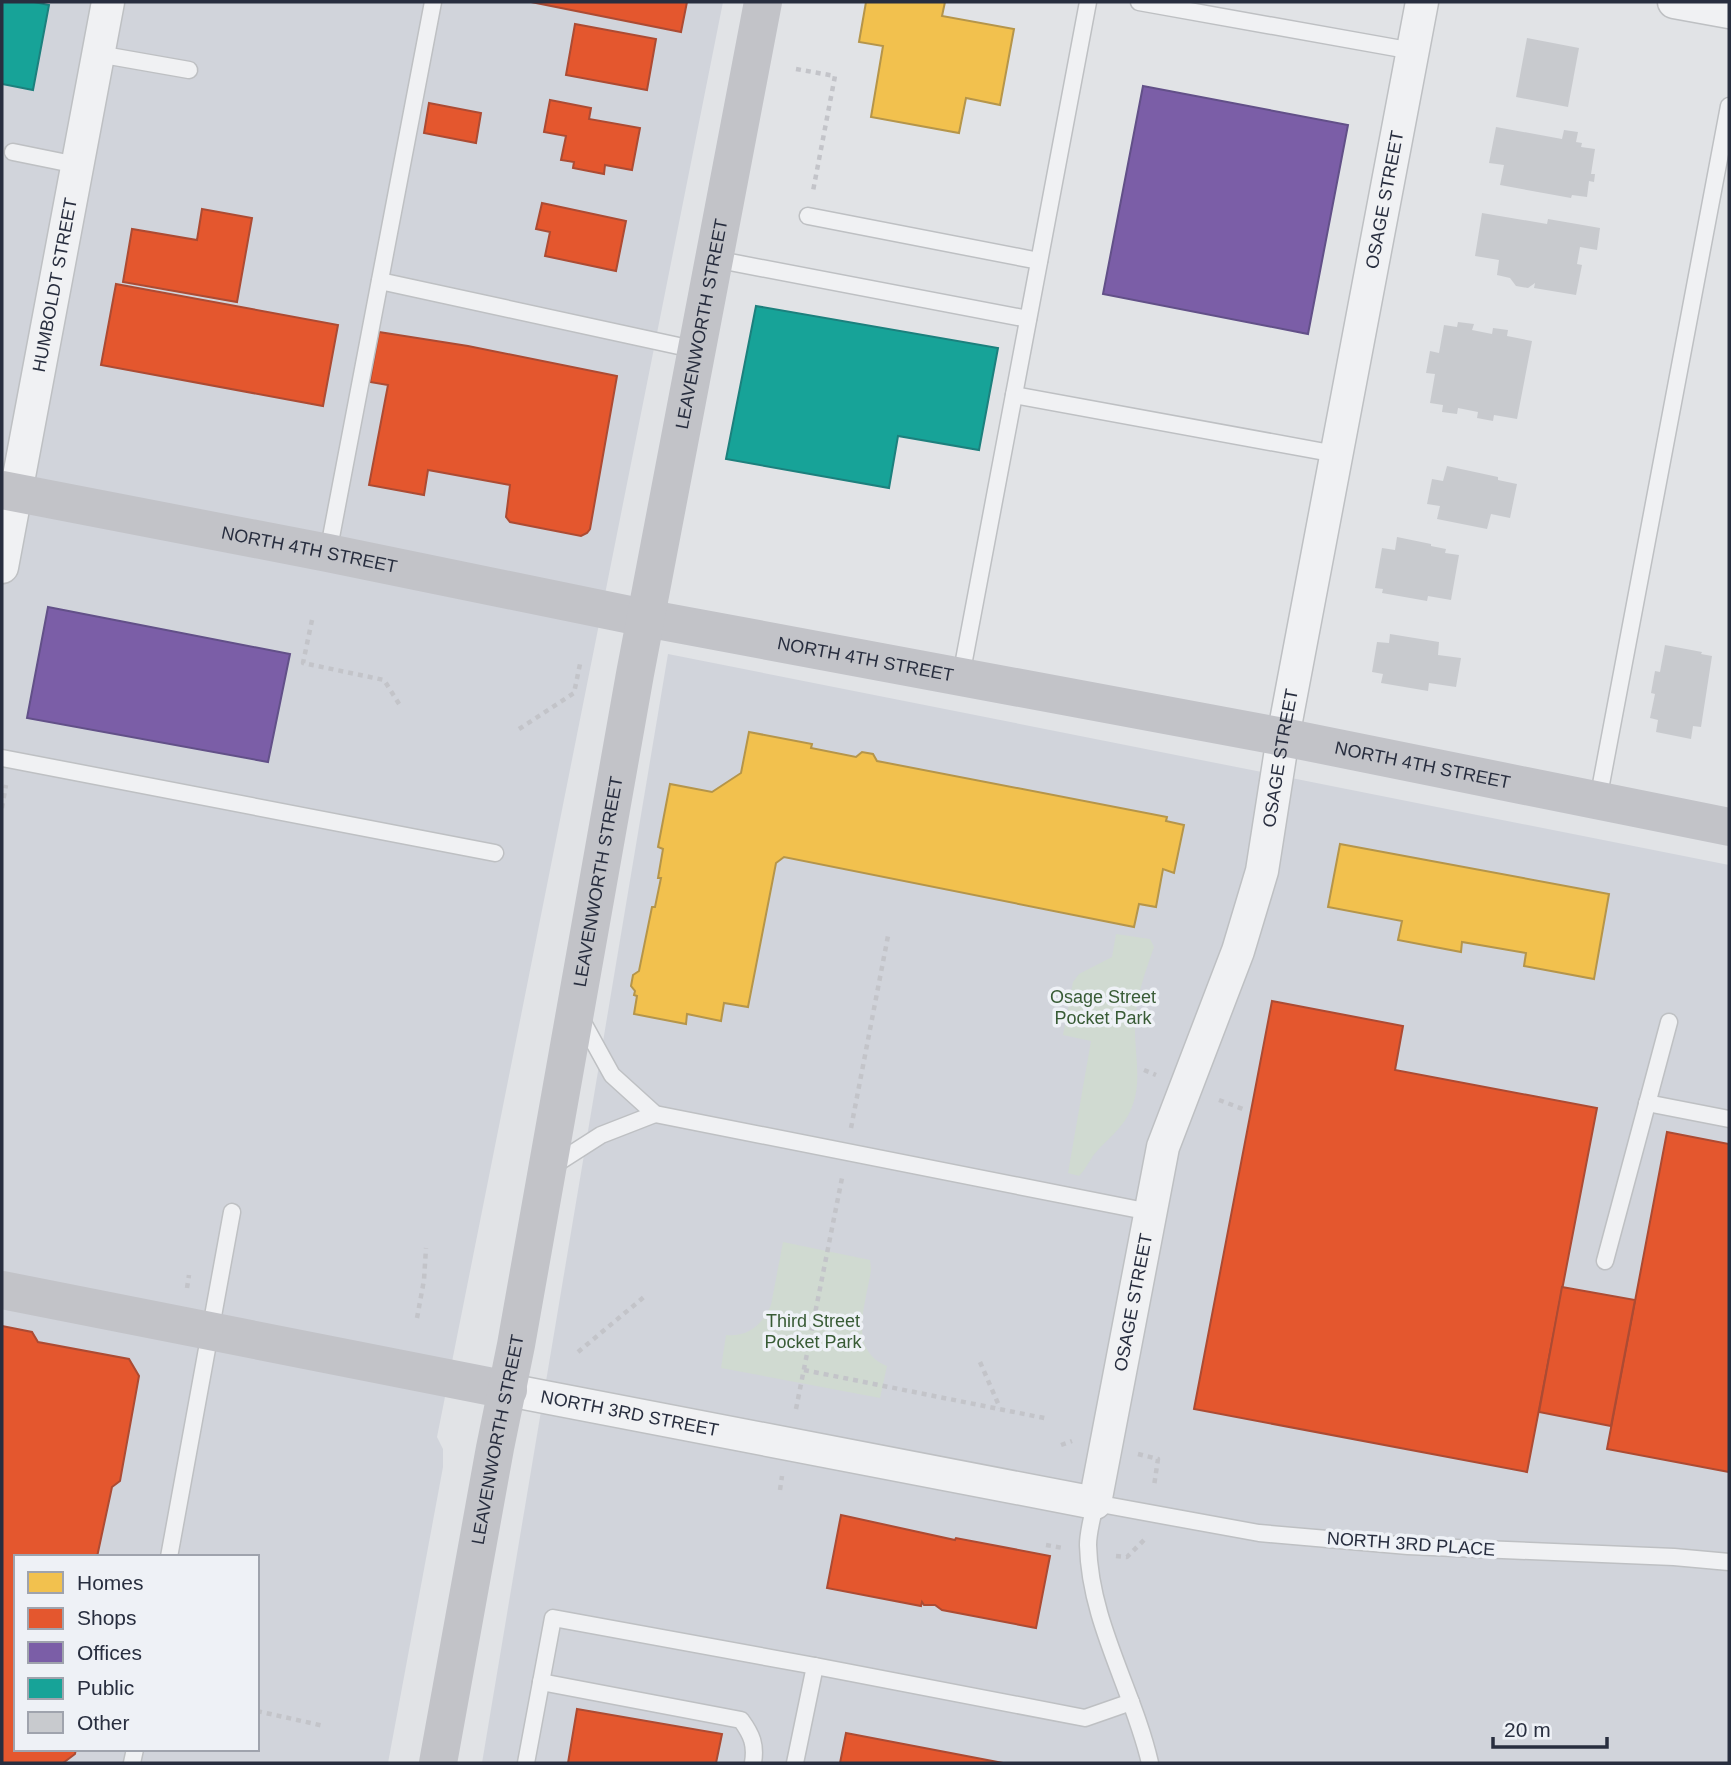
<svg xmlns="http://www.w3.org/2000/svg" width="1731" height="1765" viewBox="0 0 1731 1765" font-family="Helvetica,sans-serif">
<style>
.built{fill:#d1d4db;fill-rule:evenodd}
.green{fill:#d0dad1}
.homes{fill:#f2c14e;stroke:#b5954a;stroke-width:2}
.shops{fill:#e4572e;stroke:#ac4b33;stroke-width:2}
.offices{fill:#7b5ea7;stroke:#625088;stroke-width:2}
.public{fill:#17a398;stroke:#1c807d;stroke-width:2}
.building{fill:#c8cace}
.lines{fill:none;stroke-linecap:round;stroke-linejoin:round}
.lane-casing{stroke:#bec0c3;stroke-width:19}
.street-casing{stroke:#bec0c3;stroke-width:35}
.path{stroke:#c3c4c9;stroke-width:4.5;stroke-dasharray:5 5;stroke-linecap:butt}
.lane{stroke:#f0f1f3;stroke-width:16}
.street{stroke:#f0f1f3;stroke-width:32}
.secondary{stroke:#c2c3c8;stroke-width:38}
.labels{text-anchor:middle;stroke-width:7;stroke-linejoin:round;paint-order:stroke}
.street-label{font-size:18px;fill:#282e3f;stroke:#eef1f6}
.park-label{font-size:18px;fill:#385b35;stroke:#eef1f6}
</style>
<rect width="100%" height="100%" fill="#e1e3e6"/>
<g class="built">
<path d="M2 2H723L437 1437 443 1449V1467L388 1763H2ZM16 1557H257V1749H16Z"/>
<polygon points="668,654 1729,865 1729,1763 482,1763"/>
</g>
<g class="green">
<path d="M1116 934 1150 939 1154 947C1145 973 1136 997 1135 1025 1134 1051 1142 1079 1133 1104 1126 1125 1112 1135 1098 1150 1090 1158 1087 1168 1079 1176L1068 1173 1091 1041 1063 1035 1073 982 1079 974 1112 957Z"/>
<path d="M783 1242 870 1260 871 1270C866 1304 847 1350 887 1366L880 1398 721 1368 726 1335C748 1337 762 1325 771 1305Z"/>
</g>
<g class="homes">
<polygon points="866,2 945,2 942,16 1014,29 1000,105 966,98 959,133 871,117 883,46 859,42"/>
<polygon points="749,732 812,744 811,748 856,757 862,752 873,754 877,761 1167,817 1166,821 1184,825 1174,873 1163,869 1156,907 1139,904 1134,927 784,857 776,863 748,1007 724,1003 721,1021 687,1014 686,1024 634,1014 637,996 634,995 635,991 631,986 633,975 639,971 652,907 655,907 661,878 658,878 663,849 658,847 670,784 712,792 741,773"/>
<polygon points="1340,844 1609,894 1594,979 1524,966 1526,953 1462,942 1461,952 1398,940 1402,921 1328,907"/>
</g>
<g class="shops">
<polygon points="531,2 687,2 681,32"/>
<polygon points="575,24 656,39 647,90 566,75"/>
<polygon points="550,100 591,108 589,119 640,128 632,170 605,165 604,174 573,168 574,162 561,160 566,136 544,132"/>
<polygon points="429,103 481,113 476,143 424,133"/>
<polygon points="542,203 626,221 616,271 545,256 550,232 536,229"/>
<polygon points="202,209 252,218 237,302 123,282 132,229 197,240"/>
<polygon points="116,284 338,325 323,406 101,365"/>
<polygon points="379,332 468,346 617,376 590,529 587,533 581,536 510,522 506,517 510,485 428,470 424,495 369,485 388,385 370,382"/>
<polygon points="1272,1001 1403,1026 1395,1070 1597,1108 1527,1472 1194,1409"/>
<polygon points="1667,1132 1729,1144 1729,1472 1607,1449"/>
<polygon points="1562,1287 1635,1300 1611,1426 1539,1412"/>
<polygon points="2,1326 32,1332 38,1342 129,1359 139,1376 120,1481 112,1487 97,1557 16,1557 16,1749 76,1749 75,1754 63,1763 2,1763"/>
<polygon points="841,1515 955,1540 956,1538 1050,1556 1036,1628 942,1610 935,1605 924,1605 922,1602 921,1606 827,1588"/>
<polygon points="577,1709 722,1734 716,1763 568,1763"/>
<polygon points="846,1733 1003,1763 840,1763"/>
</g>
<g class="offices">
<polygon points="1143,86 1348,125 1308,334 1103,294"/>
<polygon points="48,607 290,654 268,762 27,718"/>
</g>
<g class="public">
<polygon points="2,2 34,2 49,5 33,90 2,84"/>
<polygon points="756,306 998,348 979,450 898,436 889,488 726,459"/>
</g>
<g class="building">
<polygon points="1527,38 1579,48 1568,107 1516,97"/>
<polygon points="1496,127 1562,139 1564,130 1578,132 1576,142 1582,143 1581,147 1595,149 1591,174 1595,174 1594,182 1589,181 1587,197 1572,195 1571,198 1500,185 1504,165 1489,163"/>
<polygon points="1482,213 1547,224 1548,219 1600,228 1597,250 1580,247 1577,264 1582,265 1576,295 1534,288 1535,283 1528,288 1516,286 1510,278 1497,275 1499,260 1475,256"/>
<polygon points="1458,322 1474,324 1472,330 1492,334 1493,328 1508,330 1507,336 1532,341 1517,419 1494,415 1493,421 1477,418 1478,412 1458,408 1457,414 1442,412 1443,405 1430,403 1435,374 1426,373 1430,351 1439,353 1444,325 1457,327"/>
<polygon points="1447,466 1498,477 1498,480 1517,484 1510,518 1491,514 1487,529 1437,519 1440,506 1427,504 1432,479 1443,481"/>
<polygon points="1397,537 1431,544 1431,546 1446,549 1445,553 1459,555 1451,600 1428,596 1427,601 1382,593 1383,589 1375,588 1382,548 1395,550"/>
<polygon points="1390,634 1439,642 1438,655 1461,658 1456,687 1429,683 1428,691 1381,683 1383,674 1372,672 1377,642 1389,643"/>
<polygon points="1665,645 1702,652 1701,654 1712,656 1701,727 1693,726 1691,739 1656,732 1658,720 1650,718 1655,694 1651,693 1655,671 1660,672"/>
</g>
<g class="lines">
<g class="lane-casing">
<g id="lane">
<polyline points="1139,2 1413,51"/>
<polyline points="98,54 189,70"/>
<polyline points="13,152 77,165"/>
<polyline points="808,216 1039,261"/>
<polyline points="714,259 1028,319"/>
<polyline points="380,281 697,350"/>
<polyline points="1014,395 1336,454"/>
<polyline points="328,553 433,2"/>
<polyline points="961,676 1088,2"/>
<polyline points="2,758 495,853"/>
<polyline points="1598,800 1729,106"/>
<polyline points="581,1019 612,1075 655,1114 1150,1212"/>
<polyline points="1647,1103 1729,1119"/>
<polyline points="551,1167 601,1135 655,1114"/>
<polyline points="1605,1261 1669,1022"/>
<polyline points="169,1557 232,1212"/>
<path d="M541 1682 741 1720C752 1735 756 1745 753 1763"/>
<polyline points="132,1763 135,1749"/>
<polyline points="526,1763 553,1618 815,1666"/>
<polyline points="795,1763 815,1666 1085,1718 1131,1702"/>
<path d="M1150 1763C1133 1689 1090 1623 1088 1545 1088 1531 1093 1516 1095 1503L1259 1533 1408 1546 1674 1557 1729 1562"/>
</g>
</g>
<g class="street-casing">
<g id="street">
<polyline points="1674,2 1729,12"/>
<path id="s1" d="M2 567 108 2"/>
<path id="s2" d="M508 1390 1095 1503 1163 1147 1238 951 1262 871 1283 737 1422 2"/>
</g>
</g>
<g class="path">
<polyline points="796,69 835,76 813,191"/>
<polyline points="312,620 303,663 384,680 401,707"/>
<polyline points="519,729 574,693 580,664"/>
<polyline points="2,808 6,785"/>
<polyline points="1144,1070 1156,1075"/>
<polyline points="1219,1100 1243,1109"/>
<polyline points="851,1128 888,936"/>
<polyline points="187,1288 189,1275"/>
<polyline points="417,1318 424,1280 426,1248"/>
<polyline points="578,1352 644,1297"/>
<polyline points="980,1362 1000,1408"/>
<polyline points="804,1370 1049,1419"/>
<polyline points="796,1409 842,1178"/>
<polyline points="1061,1445 1072,1441"/>
<polyline points="1138,1454 1158,1459 1154,1486"/>
<polyline points="780,1490 782,1476"/>
<polyline points="1046,1545 1063,1548"/>
<polyline points="1116,1556 1127,1557 1145,1539"/>
<polyline points="257,1711 324,1726"/>
</g>
<use href="#lane" class="lane"/>
<use href="#street" class="street"/>
<g class="secondary">
<path id="s3" d="M2 490 328 553 645 618 1283 737 1729 827"/>
<polyline points="2,1290 508,1390"/>
<path id="s4" d="M438 1763 495 1448 516 1345 635 674 763 2"/>
</g>
</g>
<g class="labels">
<g class="street-label">
<text dy="6" stroke="none"><textPath href="#s2" startOffset="1936">OSAGE STREET</textPath></text>
<text dy="6" stroke="none"><textPath href="#s1" startOffset="287">HUMBOLDT STREET</textPath></text>
<text dy="6" stroke="none"><textPath href="#s4" startOffset="1463">LEAVENWORTH STREET</textPath></text>
<text dy="6" stroke="none"><textPath href="#s3" startOffset="313">NORTH 4TH STREET</textPath></text>
<text dy="6" stroke="none"><textPath href="#s3" startOffset="880">NORTH 4TH STREET</textPath></text>
<text dy="6" stroke="none"><textPath href="#s2" startOffset="1368">OSAGE STREET</textPath></text>
<text dy="6" stroke="none"><textPath href="#s3" startOffset="1447">NORTH 4TH STREET</textPath></text>
<text dy="6" stroke="none"><textPath href="#s4" startOffset="896">LEAVENWORTH STREET</textPath></text>
<text dy="6" stroke="none"><textPath href="#s2" startOffset="802">OSAGE STREET</textPath></text>
<text dy="6" stroke="none"><textPath href="#s2" startOffset="124">NORTH 3RD STREET</textPath></text>
<text dy="6" stroke="none"><textPath href="#s4" startOffset="329">LEAVENWORTH STREET</textPath></text>
<text transform="translate(1411 1544) rotate(4)" y="6">NORTH 3RD PLACE</text>
</g>
<g class="park-label">
<text x="1103" y="1003">Osage Street<tspan x="1103" dy="21">Pocket Park</tspan></text>
<text x="813" y="1327">Third Street<tspan x="813" dy="21">Pocket Park</tspan></text>
</g>
</g>
<rect width="1731" height="1765" fill="none" stroke="#282e3f" stroke-width="7"/>
<rect x="14" y="1555" width="245" height="196" fill="#eef1f6" stroke="#9fa3ad" stroke-width="2"/>
<rect x="28" y="1572" width="35" height="21" fill="#f2c14e" stroke="#9fa3ad" stroke-width="2"/>
<text x="77" y="1590" font-size="21" fill="#282e3f">Homes</text>
<rect x="28" y="1608" width="35" height="21" fill="#e4572e" stroke="#9fa3ad" stroke-width="2"/>
<text x="77" y="1625" font-size="21" fill="#282e3f">Shops</text>
<rect x="28" y="1642" width="35" height="21" fill="#7b5ea7" stroke="#9fa3ad" stroke-width="2"/>
<text x="77" y="1660" font-size="21" fill="#282e3f">Offices</text>
<rect x="28" y="1678" width="35" height="21" fill="#17a398" stroke="#9fa3ad" stroke-width="2"/>
<text x="77" y="1695" font-size="21" fill="#282e3f">Public</text>
<rect x="28" y="1712" width="35" height="21" fill="#c8cace" stroke="#9fa3ad" stroke-width="2"/>
<text x="77" y="1730" font-size="21" fill="#282e3f">Other</text>
<path d="M1493 1737v10h114v-10" fill="none" stroke="#282e3f" stroke-width="3.5"/>
<text x="1504" y="1737" font-size="21" fill="#282e3f" stroke="#eef1f6" stroke-width="5" paint-order="stroke">20 m</text>
</svg>
